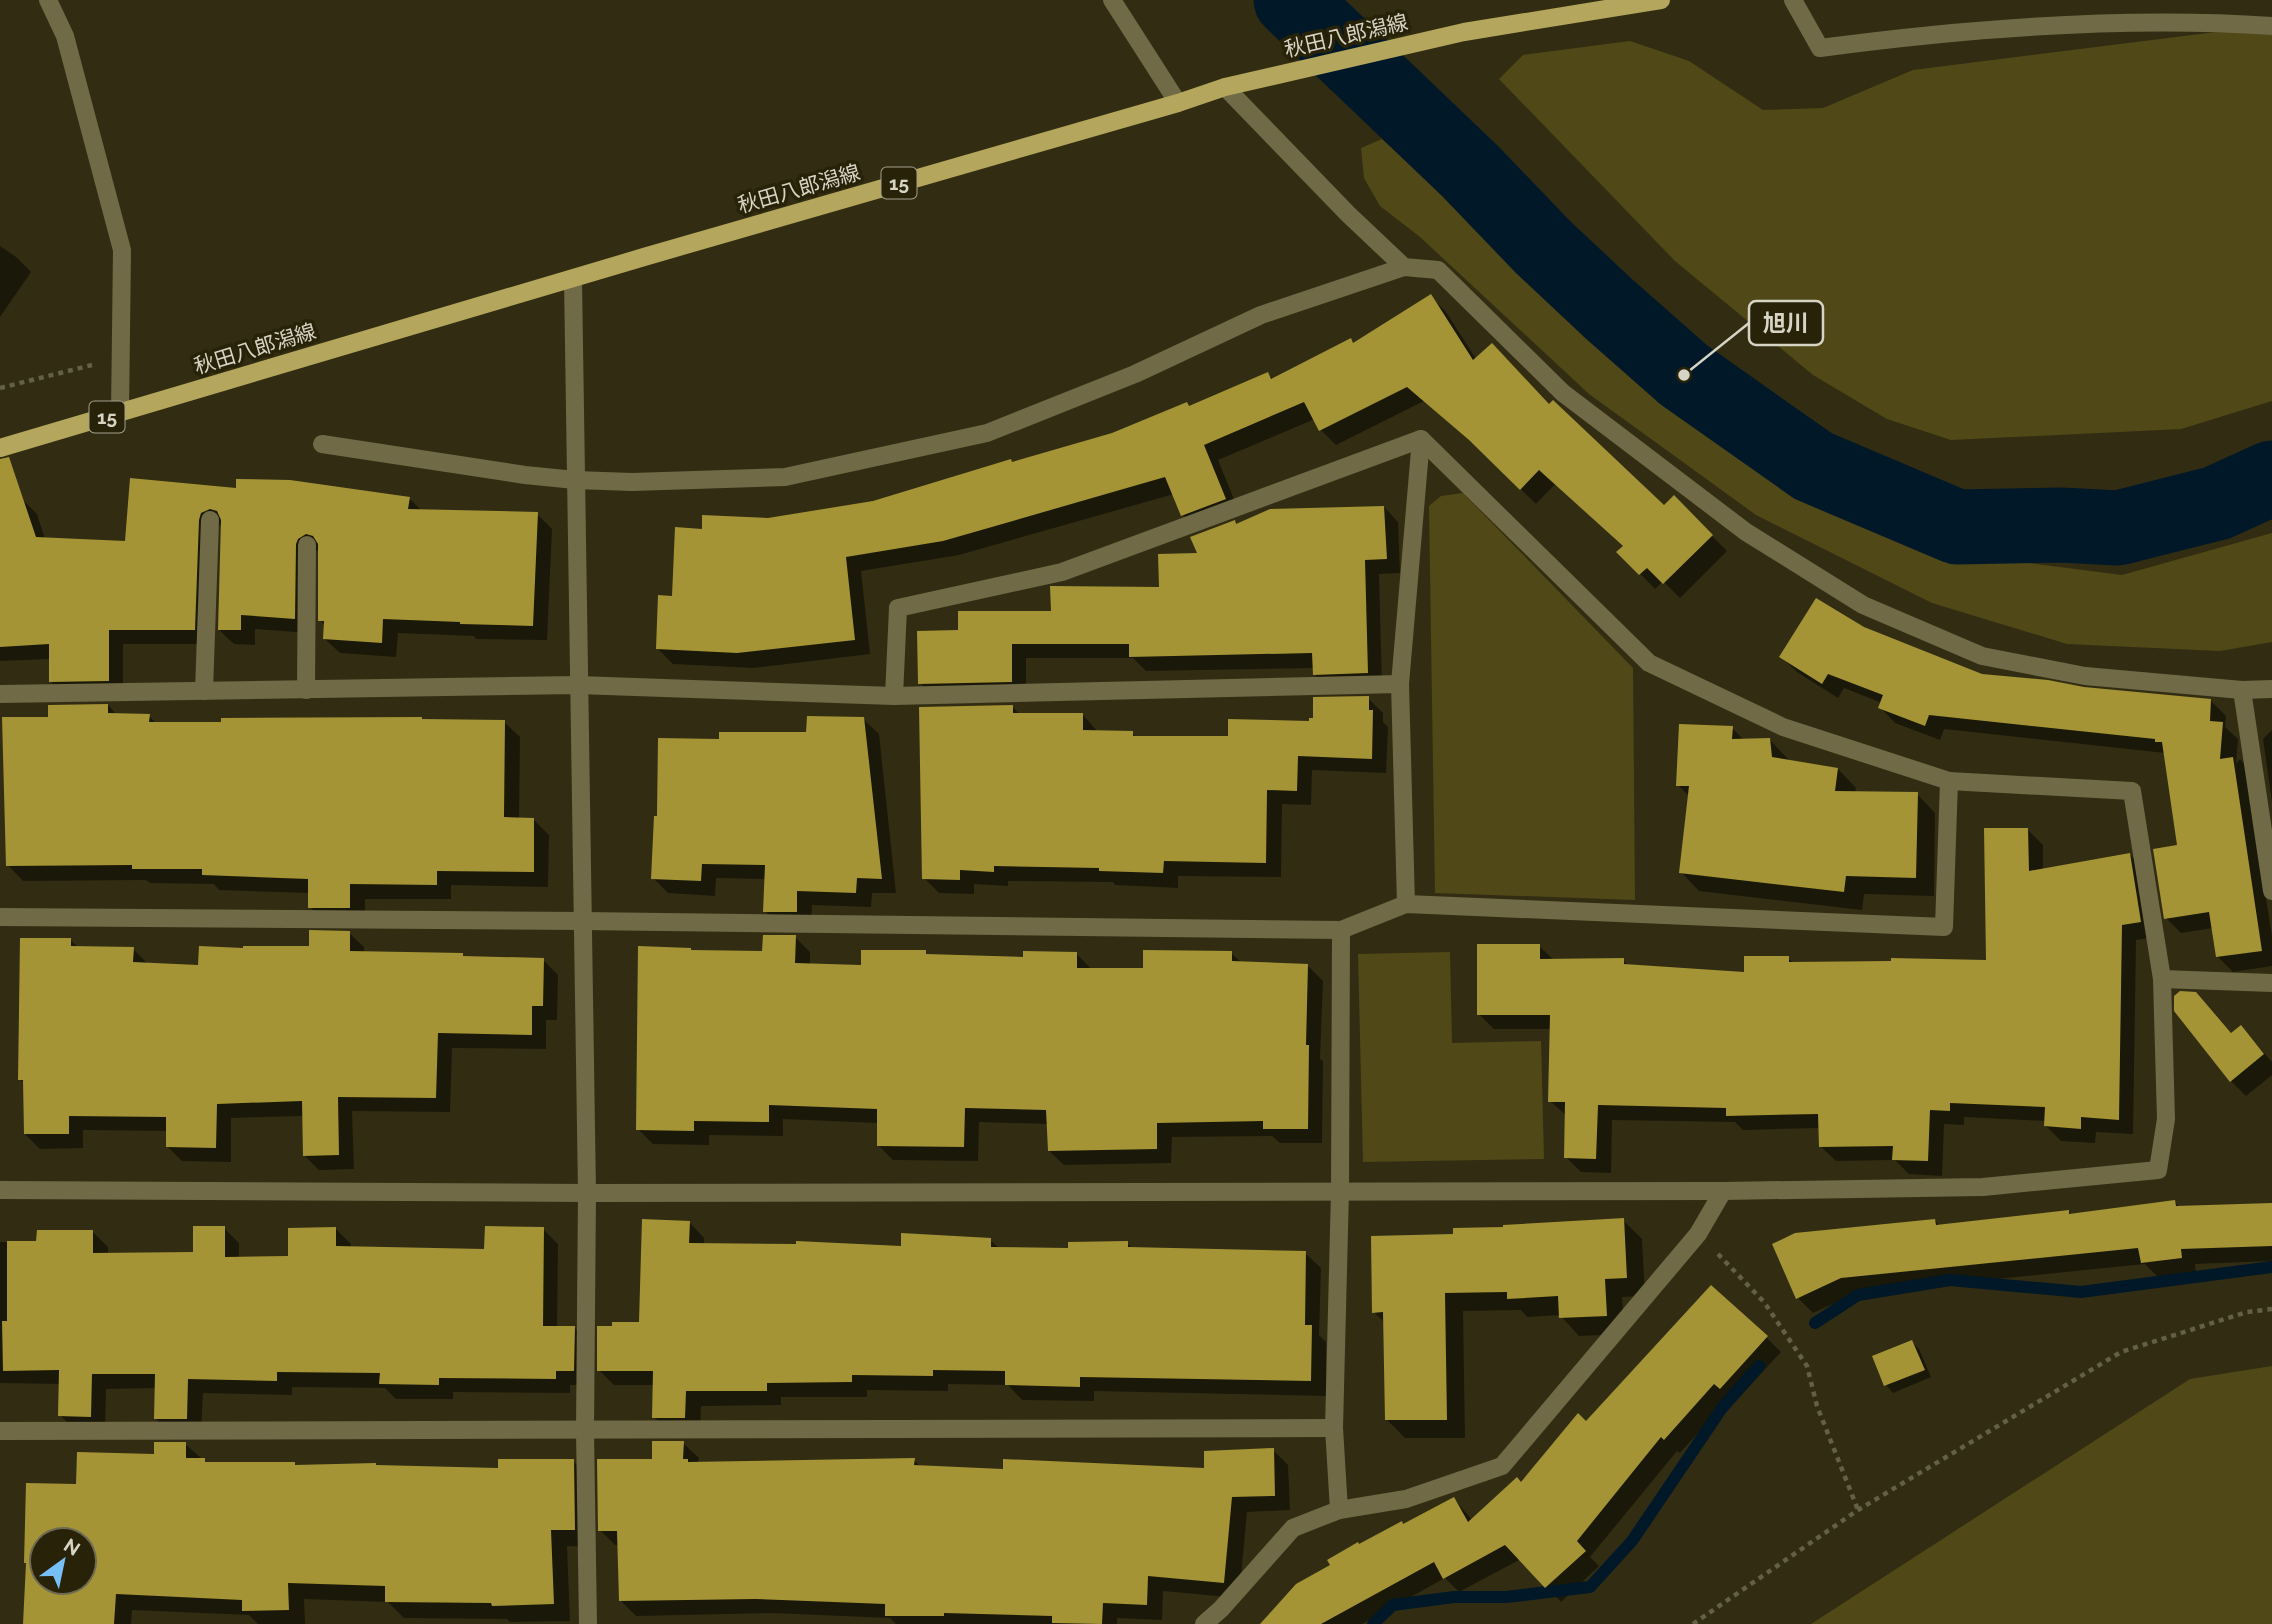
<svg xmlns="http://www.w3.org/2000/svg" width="2272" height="1624" viewBox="0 0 2272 1624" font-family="Raleway,'Noto Sans JP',sans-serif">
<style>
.green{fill:#514817}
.shadow{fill:#0007;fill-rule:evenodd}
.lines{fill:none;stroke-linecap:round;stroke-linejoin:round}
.stream{stroke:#011829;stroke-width:12}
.river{stroke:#011829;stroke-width:75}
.building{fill:#a49436;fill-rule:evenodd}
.path{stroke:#646048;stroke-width:4.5;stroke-dasharray:5 5;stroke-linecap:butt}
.minor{stroke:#706a47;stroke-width:18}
.major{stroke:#b4a65c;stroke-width:18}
.labels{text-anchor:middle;stroke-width:7;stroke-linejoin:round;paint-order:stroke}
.shield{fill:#282308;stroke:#a29f8c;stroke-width:2}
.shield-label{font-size:19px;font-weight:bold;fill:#d6d4c4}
.street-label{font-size:21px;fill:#d6d4c4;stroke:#282308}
.leader{fill:none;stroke:#d6d4c4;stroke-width:2.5}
.callout-dot{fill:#d6d4c4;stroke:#282308;stroke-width:2.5}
.callout{fill:#282308;stroke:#d6d4c4;stroke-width:2.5}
.callout-label{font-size:23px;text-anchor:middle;font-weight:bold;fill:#d6d4c4}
</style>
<rect width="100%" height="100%" fill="#322d12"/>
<g class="green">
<polygon points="2272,25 2272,401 2181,429 1951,440 1887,419 1813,375 1675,261 1499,79 1523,55 1630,41 1689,61 1763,110 1823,108 1913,70"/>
<polygon points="1382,139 1639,367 1810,487 1951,553 2122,575 2272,533 2272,642 2220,651 2067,644 1932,603 1756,515 1589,394 1420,237 1380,206 1364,178 1361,148"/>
<polygon points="1463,493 1633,668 1635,900 1435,893 1429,506 1441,496"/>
<polygon points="1450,952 1452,1043 1541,1041 1544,1159 1363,1162 1358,954"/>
<polygon points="2272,1366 2272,1624 1811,1624 2190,1379"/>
</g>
<g class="shadow">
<polygon points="0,246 16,257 31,272 0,317"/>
<polygon points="1431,297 1446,312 1476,359 1550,406 1664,508 1674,498 1727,551 1680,598 1663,581 1655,589 1619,552 1624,547 1555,484 1536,504 1486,455 1424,401 1336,445 1321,430 1315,419 1218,460 1240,514 1198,530 1183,515 1174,494 959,555 861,571 870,654 753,668 673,664 658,649 673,598 704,531 873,502 1112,434 1190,407 1267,374 1273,379 1350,340 1354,344"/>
<polygon points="237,490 409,498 422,511 537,514 552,529 547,640 476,639 474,636 398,633 396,657 340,653 325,639 325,626 320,620 320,549 312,553 309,633 255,629 255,645 234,644 219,630 223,524 215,528 209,644 123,644 123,695 65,696 50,681 50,659 0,661 0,507 22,499 37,514 45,539 126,543"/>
<polygon points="1384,507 1398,522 1400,573 1379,574 1382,687 1329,689 1314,674 1314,668 1146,671 1133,658 1026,658 1026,696 935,698 920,683 960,631 1161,588 1234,522 1237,525"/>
<polygon points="1863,629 1982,676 2084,689 2210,700 2226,716 2225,727 2238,739 2236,764 2240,759 2255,774 2263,879 2272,936 2272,966 2233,972 2217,956 2213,928 2181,933 2166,918 2179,846 2165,753 1944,729 1940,740 1895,723 1880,707 1882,703 1844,688 1838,698 1797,672 1781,657"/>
<polygon points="1368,698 1383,713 1383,722 1388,727 1386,773 1312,770 1311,805 1282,804 1281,877 1178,876 1178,888 1115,885 1113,882 1008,881 1008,886 974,884 974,894 939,893 924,878 1012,706 1020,715 1083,715 1098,732 1132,733 1137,738 1230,738 1310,723"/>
<polygon points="108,705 117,715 149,716 156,723 504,722 520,737 519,819 534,820 549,835 548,887 451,885 451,899 365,899 365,923 326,923 310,907 310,893 219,890 214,884 150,883 146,880 23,881 8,865 50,719"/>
<polygon points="863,719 879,734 896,893 872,893 871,907 812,905 811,927 780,926 765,911 766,879 716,878 715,896 668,893 653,878 721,741 808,734"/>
<polygon points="1732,728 1745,741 1770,740 1788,759 1789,762 1838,769 1856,788 1855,793 1917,794 1935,813 1934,896 1864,894 1862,910 1699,891 1681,872 1690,797 1678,785"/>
<polygon points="2272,730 2272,802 2263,739"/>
<polygon points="2028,830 2043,845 2043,871 2130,855 2145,870 2155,937 2136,940 2133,1134 2096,1132 2095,1143 2061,1141 2046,1126 2046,1121 1964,1117 1964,1125 1944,1124 1942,1176 1909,1174 1895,1160 1836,1161 1820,1146 1820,1128 1743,1130 1735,1122 1612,1120 1611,1173 1581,1172 1566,1157 1567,1116 1550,1101 1551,1029 1494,1029 1479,1014 1539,946 1554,960 1623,960 1629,966 1745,974 1788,958 1794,964 1988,962"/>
<polygon points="349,933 364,947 364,953 462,955 466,958 543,960 558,975 557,1020 546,1020 546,1049 452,1048 450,1112 352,1111 354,1169 319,1170 304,1155 304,1116 231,1118 231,1162 182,1161 167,1146 168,1131 83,1130 83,1148 40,1149 25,1134 25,1084 20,1079 70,940 79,948 133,949 149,965 199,967 245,950 311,947"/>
<polygon points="795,937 810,952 810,965 863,967 925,952 929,956 1025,959 1077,954 1091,969 1145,970 1231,953 1242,963 1308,966 1323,981 1320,1059 1323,1061 1322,1143 1280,1143 1272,1136 1172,1137 1171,1163 1064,1165 1049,1151 1048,1124 979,1122 978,1161 893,1160 878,1145 879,1123 783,1119 783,1136 709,1135 709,1145 653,1144 638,1129 693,952 764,953"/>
<polygon points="2195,993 2232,1034 2241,1027 2272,1062 2272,1075 2246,1096 2231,1081"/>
<polygon points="2174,1202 2181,1208 2272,1205 2272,1261 2195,1264 2196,1272 2158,1277 2145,1264 1857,1293 1813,1313 1798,1298 1935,1221 1940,1226 2068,1211 2072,1215"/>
<polygon points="1623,1220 1642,1239 1645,1296 1622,1297 1625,1334 1579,1336 1560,1315 1527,1317 1521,1310 1463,1311 1465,1438 1405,1438 1386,1419 1385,1323 1374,1312 1454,1236 1505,1229"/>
<polygon points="689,1222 704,1238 704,1245 902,1248 990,1240 1000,1249 1070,1250 1127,1243 1133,1249 1305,1253 1321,1268 1319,1335 1326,1342 1326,1396 1094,1391 1094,1401 1022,1400 1008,1385 948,1384 948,1391 867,1390 867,1397 781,1397 781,1405 701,1406 700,1433 669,1433 654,1417 655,1385 614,1385 599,1370 640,1324"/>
<polygon points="224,1228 239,1243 239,1259 290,1258 336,1229 351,1244 351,1248 486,1251 543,1229 558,1244 557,1327 574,1327 589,1342 588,1385 570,1385 570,1393 453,1392 453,1399 396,1399 385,1388 292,1387 292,1395 203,1393 201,1433 171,1434 156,1419 157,1388 106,1389 105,1431 75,1430 60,1415 61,1384 0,1383 0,1242 38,1243 93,1232 108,1247 108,1255 195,1254"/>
<polygon points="1766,1337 1781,1352 1735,1402 1730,1397 1680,1453 1677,1451 1590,1557 1599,1566 1561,1602 1521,1559 1459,1592 1445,1578 1362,1624 1262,1624 1333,1566 1329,1560 1454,1499 1473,1521 1522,1484 1587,1423"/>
<polygon points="1912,1342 1919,1349 1931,1377 1893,1393 1886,1385 1875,1357"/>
<polygon points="683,1443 699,1458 698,1463 914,1460 921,1467 1005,1471 1206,1470 1273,1450 1288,1465 1290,1510 1247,1512 1239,1598 1163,1591 1162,1620 1117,1618 1117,1624 896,1624 890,1618 771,1613 636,1616 620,1600 619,1545 615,1545 600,1530 653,1461"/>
<path d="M185 1444 208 1464 500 1469 573 1461 590 1478 591 1547 567 1546 570 1621 510 1622 507 1619 404 1618 388 1602 304 1599 305 1624H258L249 1615 132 1610 131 1624H25L32 1485 78 1486ZM42 1540H84V1582H42Z"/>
</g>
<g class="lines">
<g class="stream">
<polyline points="1815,1323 1858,1295 1950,1280 2081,1292 2272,1267"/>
<polyline points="1373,1624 1393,1605 1454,1597 1506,1597 1590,1587 1632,1541 1722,1408 1759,1366"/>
</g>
<polyline class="river" points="1291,0 1470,171 1543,247 1608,308 1684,375 1813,466 1957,527 2061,525 2118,528 2217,503 2272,478"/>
</g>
<g class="building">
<polygon points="1431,294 1473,360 1492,343 1549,404 1553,400 1664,505 1674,495 1713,535 1663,584 1647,568 1639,575 1616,552 1623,546 1539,470 1520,490 1469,440 1407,387 1319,431 1304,402 1204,445 1226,499 1181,516 1165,477 943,541 846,557 855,640 737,653 656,649 658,595 672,596 675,527 702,529 702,515 768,518 873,501 1011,459 1012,462 1112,433 1187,402 1189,406 1268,372 1271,379 1351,338 1353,343"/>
<polygon points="9,457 36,537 125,541 130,478 236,488 236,479 290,480 410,497 408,509 538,512 533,626 460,624 460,622 383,619 382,643 323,639 324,621 318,621 318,544 313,536 306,534 298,539 296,544 295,619 241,615 241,630 218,630 221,520 217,511 210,509 201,513 199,520 195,630 109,630 109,681 49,682 49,644 0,647 0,459"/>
<polygon points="1384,506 1387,559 1365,560 1368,673 1313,675 1312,653 1129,657 1129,644 1012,644 1012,682 918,684 917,631 958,630 958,611 1051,611 1050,586 1159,587 1158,554 1197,553 1190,537 1235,520 1236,524 1270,509"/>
<polygon points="1816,598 1864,627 1982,674 2048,680 2084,687 2211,699 2210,721 2223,722 2220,759 2233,757 2262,951 2216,957 2209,912 2164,919 2153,849 2177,845 2162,742 2155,742 2155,739 1929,715 1925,726 1878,708 1883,695 1828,674 1822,684 1779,657"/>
<polygon points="1369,696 1369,710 1373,710 1372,759 1298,756 1297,791 1267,790 1266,863 1164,861 1163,873 1099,871 1099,868 994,866 994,872 960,870 960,880 922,879 919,707 1013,705 1013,713 1083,713 1083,730 1133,731 1133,736 1228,736 1228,719 1309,721 1309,718 1313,718 1313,697"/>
<polygon points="108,704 108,713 150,714 149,722 221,722 221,718 422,717 422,719 505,720 504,817 534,818 534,872 437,871 437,885 350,884 350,908 308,908 308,879 202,875 202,869 132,869 132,865 6,866 2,717 48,717 48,705"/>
<polygon points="807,716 864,717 882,879 857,878 856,893 797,891 797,912 763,912 765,865 702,864 701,881 651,879 654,816 657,816 658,738 719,739 719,732 806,732"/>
<polygon points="1679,724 1733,726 1732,739 1770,738 1772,757 1838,768 1835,791 1918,792 1916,878 1846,876 1844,892 1679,873 1689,786 1676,786"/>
<polygon points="1984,828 2028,828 2029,871 2130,853 2141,922 2122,925 2119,1120 2081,1117 2081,1129 2044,1126 2045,1107 1950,1103 1950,1111 1930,1110 1928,1161 1892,1160 1893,1146 1819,1147 1818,1114 1726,1116 1726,1108 1598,1105 1596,1159 1564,1158 1565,1102 1548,1102 1550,1015 1477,1015 1477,944 1540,944 1540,959 1624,958 1624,964 1744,972 1744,956 1789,956 1789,962 1891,961 1891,958 1986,960"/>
<polygon points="309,930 350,931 350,951 463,953 463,956 544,958 543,1006 532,1006 532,1035 438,1033 436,1098 338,1097 339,1155 303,1156 302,1101 217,1104 216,1148 166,1147 166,1117 69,1116 69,1134 24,1134 23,1080 18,1080 20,938 71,938 71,946 134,947 133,962 198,965 199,946 243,948 243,946 309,946"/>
<polygon points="763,935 796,935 795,963 861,965 861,950 926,950 926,954 1023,957 1023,951 1077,952 1077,968 1143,968 1143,950 1232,951 1232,961 1308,964 1306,1045 1309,1045 1308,1129 1263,1129 1263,1121 1157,1123 1157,1149 1048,1151 1046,1110 965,1108 964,1147 877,1146 877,1109 769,1105 769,1122 694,1121 694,1131 636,1130 638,946 691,948 691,950 762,951"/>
<polygon points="2180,991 2196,992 2231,1033 2241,1025 2264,1054 2230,1082 2174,1011 2174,996"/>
<polygon points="2175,1200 2176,1206 2272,1203 2272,1246 2181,1249 2182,1258 2141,1263 2138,1248 1841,1278 1796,1299 1772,1244 1795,1233 1935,1219 1936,1225 2069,1210 2069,1214"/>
<polygon points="1624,1218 1627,1278 1605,1279 1607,1316 1559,1318 1558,1296 1507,1299 1507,1292 1445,1293 1447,1420 1385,1420 1383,1312 1372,1313 1371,1236 1453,1234 1453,1228 1503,1227 1503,1225"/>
<polygon points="642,1219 690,1221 689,1243 796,1244 796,1241 901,1246 901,1233 991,1238 991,1247 1068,1248 1068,1242 1128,1241 1128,1247 1306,1251 1305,1325 1312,1325 1311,1381 1080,1377 1080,1387 1005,1385 1005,1371 933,1370 933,1376 852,1375 852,1382 767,1383 767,1391 686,1391 685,1418 652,1418 653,1371 597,1371 597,1326 612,1326 612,1322 639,1322"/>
<polygon points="193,1226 225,1226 225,1257 288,1256 288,1228 336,1227 336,1246 484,1249 485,1226 544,1227 543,1326 575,1326 574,1371 556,1371 556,1379 439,1378 439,1385 379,1384 380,1373 277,1372 277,1381 188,1379 187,1419 154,1419 155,1374 92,1374 91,1417 58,1416 59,1370 3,1371 2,1321 7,1321 7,1241 36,1241 37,1230 93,1230 93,1253 193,1252"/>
<polygon points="1711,1285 1768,1336 1720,1389 1714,1384 1664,1440 1661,1437 1577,1541 1586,1551 1545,1588 1505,1545 1443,1579 1434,1562 1321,1624 1260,1624 1296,1584 1330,1565 1327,1560 1358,1542 1359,1544 1402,1521 1403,1524 1454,1497 1468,1522 1517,1477 1521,1482 1578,1413 1586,1421"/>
<polygon points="1912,1340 1925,1370 1884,1386 1872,1356"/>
<polygon points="652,1441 684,1441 683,1459 688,1459 688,1462 915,1458 914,1465 1003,1469 1003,1459 1204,1468 1204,1451 1274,1448 1275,1496 1232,1497 1224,1583 1148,1576 1147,1605 1103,1603 1102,1624 1052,1623 1052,1616 944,1613 944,1616 885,1616 885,1604 755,1599 619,1601 617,1531 598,1531 597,1459 652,1459"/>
<path d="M154 1442H186V1458H205V1462H295V1465L376 1463V1465L498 1468V1459H574L575 1530H551L554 1604 492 1606 491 1603 385 1602V1586L288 1583 289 1610 242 1611V1600L116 1594 114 1624H23L26 1563H24L26 1483 76 1484 77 1452 154 1454ZM42 1540H84V1582H42Z"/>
</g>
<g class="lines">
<g class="path">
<polyline points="0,388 92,365"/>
<polyline points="1718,1254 1764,1302 1807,1366 1817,1406 1858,1510"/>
<polyline points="1693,1624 1858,1510 2121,1352 2247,1312 2272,1309"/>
</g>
<g class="minor">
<polyline points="48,0 65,36 122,250 120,413"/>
<polyline points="1112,0 1178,103"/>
<path d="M1793 0 1820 48C1969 28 2122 16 2272 26"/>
<polyline points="1225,87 1348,214 1404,267 1438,270 1563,393 1746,532 1863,605 1982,656 2085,676 2242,690 2272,689"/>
<polyline points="573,279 587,1193 585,1431 588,1624"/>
<polyline points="322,444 525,475 575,480 632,482 785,477 987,433 1135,374 1261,315 1404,267"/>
<polyline points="306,690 307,545"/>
<polyline points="2242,690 2272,891"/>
<polyline points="204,691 210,520"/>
<polyline points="0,694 578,685 894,696 1400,684"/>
<polyline points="1406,904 1400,684 1421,439"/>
<polyline points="0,917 582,921 1341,930 1406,904 1944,927 1949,781"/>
<polyline points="2162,979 2272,983"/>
<polyline points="0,1190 587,1193 1723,1191 1983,1187 2158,1170 2166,1119 2162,979 2132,791 1949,781 1783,727 1649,663 1421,439 1062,572 898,608 894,696"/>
<polyline points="0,1431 1334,1428"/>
<polyline points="1339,1510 1334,1428 1340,1191 1341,930"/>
<polyline points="1204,1624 1221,1609 1293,1528 1339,1510 1406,1499 1502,1466 1698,1234 1723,1191"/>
</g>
<polyline class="major" points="0,448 644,257 1178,103 1225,87 1464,32 1661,0"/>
</g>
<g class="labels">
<g class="shield">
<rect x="881.5" y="167.5" width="35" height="31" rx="5"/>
<rect x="89.5" y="401.5" width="35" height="31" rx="5"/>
</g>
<g class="shield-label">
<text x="899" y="190">15</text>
<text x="107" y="424">15</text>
</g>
<g class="street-label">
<text transform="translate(1346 36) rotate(-13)" y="7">秋田八郎潟線</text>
<text transform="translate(799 189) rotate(-16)" y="7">秋田八郎潟線</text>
<text transform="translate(255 349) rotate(-17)" y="7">秋田八郎潟線</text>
</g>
</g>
<path class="leader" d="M1684 375L1749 323"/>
<circle class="callout-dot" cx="1684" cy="375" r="7"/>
<rect class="callout" x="1749" y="301" width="74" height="44" rx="7"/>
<g class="callout-label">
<text x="1786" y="331">旭川</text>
</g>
<g transform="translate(63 1561) rotate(33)"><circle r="33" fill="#282308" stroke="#6e6a53" stroke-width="2"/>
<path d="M0-5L12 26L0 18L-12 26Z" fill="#77bff7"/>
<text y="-10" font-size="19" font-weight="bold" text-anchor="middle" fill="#d6d4c4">N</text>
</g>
</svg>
